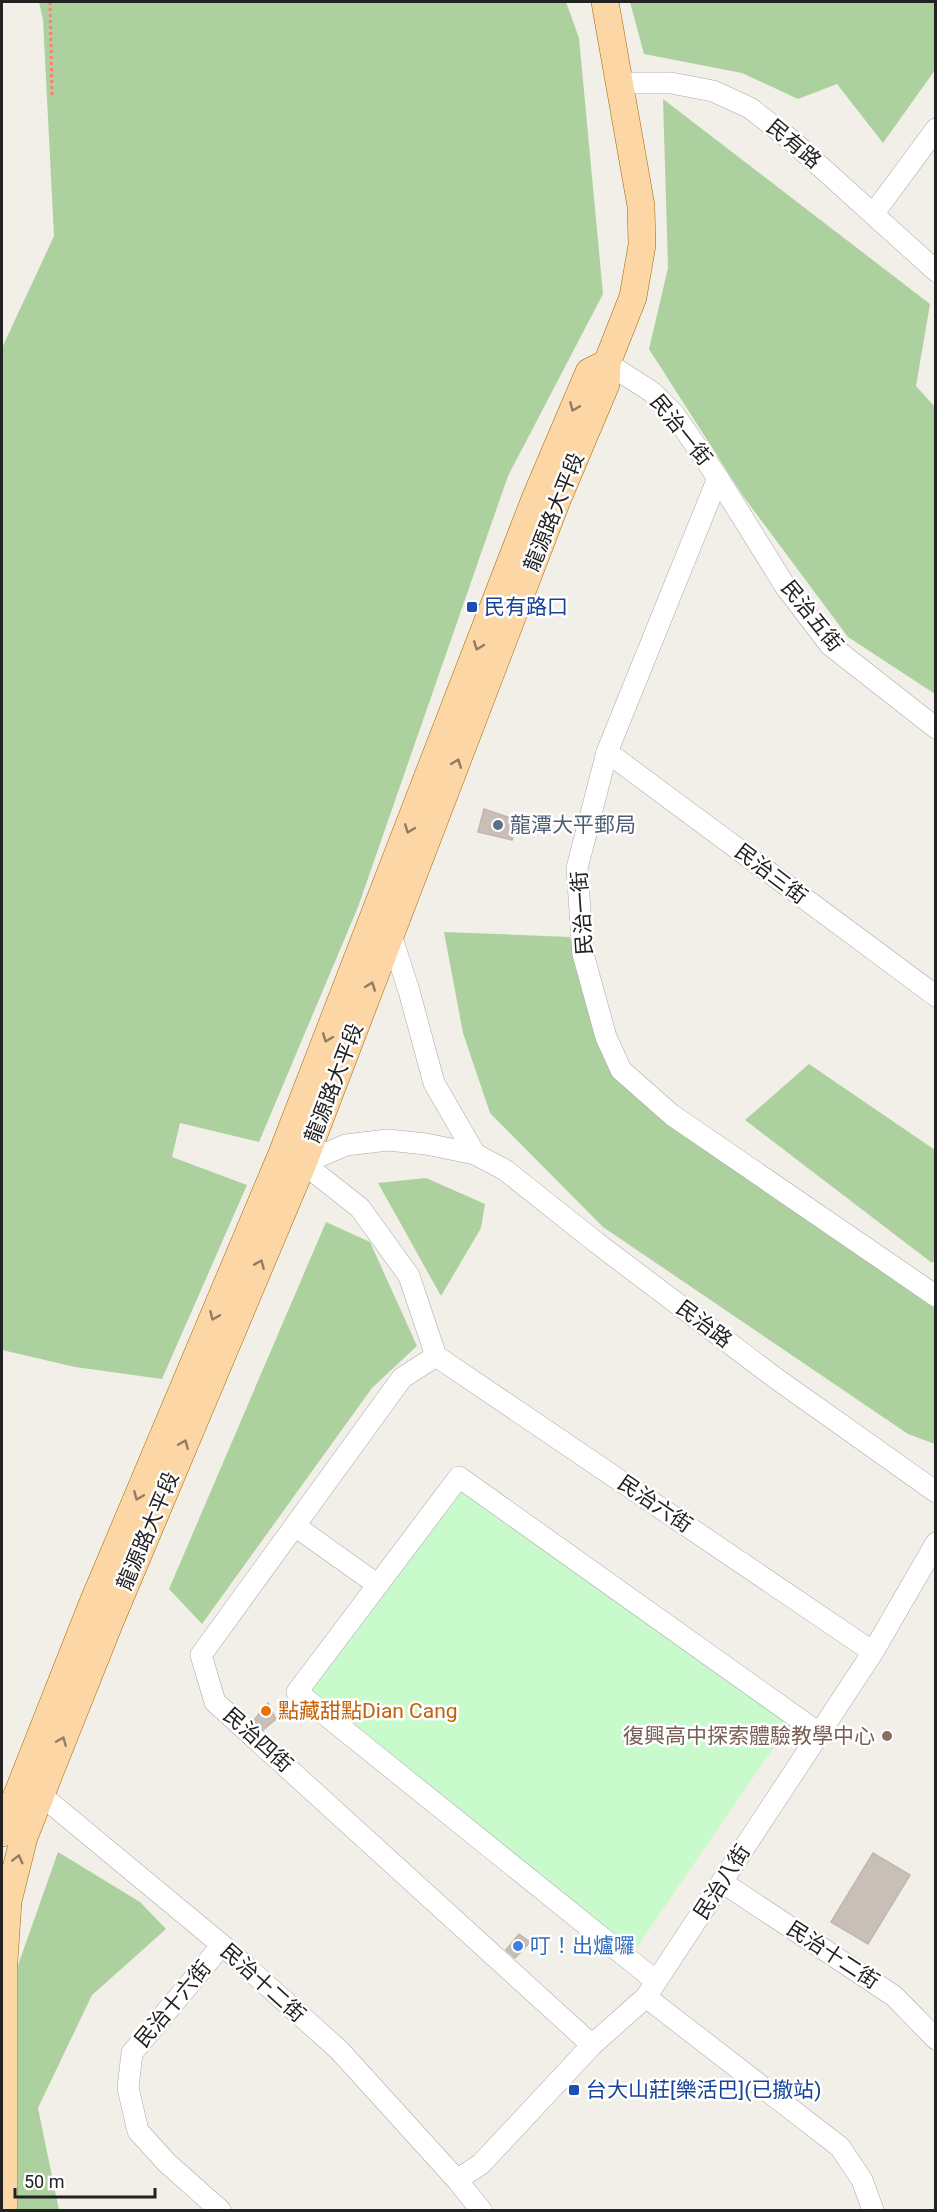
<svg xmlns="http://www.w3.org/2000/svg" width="937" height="2212" viewBox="0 0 937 2212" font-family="Roboto,'Noto Sans TC',sans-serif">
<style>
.forest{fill:#add19e}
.park{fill:#c8facc}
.building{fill:#c7bfb8;stroke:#c4b6ab;stroke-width:1.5}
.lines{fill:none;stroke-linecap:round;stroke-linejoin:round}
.minor-casing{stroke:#a9a9a9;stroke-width:22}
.major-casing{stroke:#a06b00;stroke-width:28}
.path{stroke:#fa8072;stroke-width:3;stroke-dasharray:3 3;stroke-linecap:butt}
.minor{stroke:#fff;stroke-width:21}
.major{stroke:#fcd6a4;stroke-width:27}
.oneway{stroke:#8f7c63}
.transit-dot{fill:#1a4fb4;stroke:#fff;stroke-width:2}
.service-dot{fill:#5c6f8a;stroke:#fff;stroke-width:2}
.food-dot{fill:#e8710a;stroke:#fff;stroke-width:2}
.education-dot{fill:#8d6e63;stroke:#fff;stroke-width:2}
.shop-dot{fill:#3f7fe0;stroke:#fff;stroke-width:2}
.labels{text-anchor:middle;stroke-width:5;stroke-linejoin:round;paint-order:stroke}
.street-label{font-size:21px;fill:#222;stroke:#fff}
.transit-label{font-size:21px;fill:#164399;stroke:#fff;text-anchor:start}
.service-label{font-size:21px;fill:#4e5e75;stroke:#fff;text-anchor:start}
.food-label{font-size:21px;fill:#c56008;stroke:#fff;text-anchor:start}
.education-label{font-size:21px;fill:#785e54;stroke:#fff;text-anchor:end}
.shop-label{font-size:21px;fill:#366cbe;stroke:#fff;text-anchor:start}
</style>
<rect width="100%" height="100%" fill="#f2efe9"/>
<g class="forest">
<polygon points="39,2 566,2 579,38 603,294 508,476 358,907 259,1142 180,1123 172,1157 247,1185 162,1379 75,1367 2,1350 2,348 54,236 43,20"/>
<polygon points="630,2 935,2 935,70 883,143 837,84 798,99 742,73 644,54"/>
<polygon points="663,99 930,304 916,386 935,407 935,694 848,637 743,496 649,349 668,268"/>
<polygon points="444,932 570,937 610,1057 935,1306 935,1444 908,1434 603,1227 490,1113 463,1033"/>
<polygon points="809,1064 935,1150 936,1259 932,1263 745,1120"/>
<polygon points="426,1178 485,1204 481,1228 441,1296 378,1183"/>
<polygon points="326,1222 370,1242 417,1346 372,1388 202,1624 169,1589"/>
<polygon points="58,1852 140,1902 166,1929 92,1995 38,2108 59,2210 12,2210 5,2002"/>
</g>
<polygon class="park" points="460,1481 791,1722 633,1953 304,1691"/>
<g class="building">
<polygon points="484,809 517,820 512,840 478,832"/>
<polygon points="268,1703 276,1719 258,1734 249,1726"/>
<polygon points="873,1853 910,1875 868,1944 831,1922"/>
<polygon points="519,1934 530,1942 515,1958 506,1950"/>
</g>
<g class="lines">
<g class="minor-casing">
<g id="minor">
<polyline points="620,83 671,83 713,91 750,108 791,140 936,271"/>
<polyline points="874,213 936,129"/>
<polyline points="607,363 652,392 674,414 718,478 607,752 577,868 583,954 606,1037 621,1070 672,1115 936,1296"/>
<polyline points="718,478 785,586 830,645 936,728"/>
<polyline points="607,752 936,996"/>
<polyline points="385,932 391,935 409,991 434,1083 475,1154"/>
<polyline points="296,1161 303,1163 346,1145 388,1140 426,1144 475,1154 505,1170 597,1243 774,1377 936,1492"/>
<polyline points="303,1163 360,1208 409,1276 436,1356"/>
<polyline points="436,1356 402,1378 201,1655 215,1702 592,2045"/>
<polyline points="436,1356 873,1652"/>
<polyline points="295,1526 378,1585"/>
<polyline points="30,1786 222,1945 339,2050 457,2180 481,2210"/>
<polyline points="722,1882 894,1996 936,2039"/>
<polyline points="656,1981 297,1692 459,1477 820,1734"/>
<polyline points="646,1997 840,2147 862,2180 873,2210"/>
<polyline points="457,2180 481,2164 592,2045 646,1997 873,1652 936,1543"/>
<polyline points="220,2210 167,2163 138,2131 128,2088 132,2053 222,1945"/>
</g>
</g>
<g class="major-casing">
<g id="major">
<polyline points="2,1833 92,1605 281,1156 535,499 589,372 607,363"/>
<polyline points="4,2210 4,1961 8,1901 24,1837 109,1624 303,1163 557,500 606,384 607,363 633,297 642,245 641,206 605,2"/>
</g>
</g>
<polyline class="path" points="50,2 52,96"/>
<use href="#minor" class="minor"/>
<use href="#major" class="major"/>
</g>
<defs><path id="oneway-chevron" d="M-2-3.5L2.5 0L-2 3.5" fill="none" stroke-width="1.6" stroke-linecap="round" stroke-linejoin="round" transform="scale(1.5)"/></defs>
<g class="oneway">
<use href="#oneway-chevron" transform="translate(574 407) rotate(113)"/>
<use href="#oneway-chevron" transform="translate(478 646) rotate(111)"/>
<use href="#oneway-chevron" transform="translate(457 763) rotate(-69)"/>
<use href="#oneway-chevron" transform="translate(409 829) rotate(111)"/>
<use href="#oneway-chevron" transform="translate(371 986) rotate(-69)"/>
<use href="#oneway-chevron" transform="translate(327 1038) rotate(111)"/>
<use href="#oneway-chevron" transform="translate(260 1264) rotate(-67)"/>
<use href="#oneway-chevron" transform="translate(214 1316) rotate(113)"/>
<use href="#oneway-chevron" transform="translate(184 1444) rotate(-67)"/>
<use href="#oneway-chevron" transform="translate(138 1496) rotate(113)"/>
<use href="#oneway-chevron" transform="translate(62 1741) rotate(-68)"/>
<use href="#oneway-chevron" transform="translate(18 1859) rotate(-76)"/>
</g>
<g class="transit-dot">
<rect x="466" y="601" width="12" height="12" rx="3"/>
<rect x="568" y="2084" width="12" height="12" rx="3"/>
</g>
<circle class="service-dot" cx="498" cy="825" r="6"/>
<circle class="food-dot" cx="266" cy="1711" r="6"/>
<circle class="education-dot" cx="887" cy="1736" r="6"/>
<circle class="shop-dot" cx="518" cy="1946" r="6"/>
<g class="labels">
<g class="street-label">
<text transform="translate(794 144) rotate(40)" y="7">民有路</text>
<text transform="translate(681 430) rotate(51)" y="7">民治一街</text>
<text transform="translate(554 512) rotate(-68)" y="7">龍源路大平段</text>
<text transform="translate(812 616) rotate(51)" y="7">民治五街</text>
<text transform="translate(771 874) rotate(37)" y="7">民治三街</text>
<text transform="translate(582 913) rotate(-94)" y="7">民治一街</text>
<text transform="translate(334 1083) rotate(-69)" y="7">龍源路大平段</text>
<text transform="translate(704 1324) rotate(37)" y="7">民治路</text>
<text transform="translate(655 1504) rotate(34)" y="7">民治六街</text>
<text transform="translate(148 1531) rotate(-67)" y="7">龍源路大平段</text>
<text transform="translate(258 1740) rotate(42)" y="7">民治四街</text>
<text transform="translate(722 1882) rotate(-57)" y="7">民治八街</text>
<text transform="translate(833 1955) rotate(33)" y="7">民治十二街</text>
<text transform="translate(263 1983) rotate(42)" y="7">民治十二街</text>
<text transform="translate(173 2004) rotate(-50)" y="7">民治十六街</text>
</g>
<g class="transit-label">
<text x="484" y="614">民有路口</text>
<text x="586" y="2097">台大山莊[樂活巴](已撤站)</text>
</g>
<g class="service-label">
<text x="510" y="832">龍潭大平郵局</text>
</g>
<g class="food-label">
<text x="278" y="1718">點藏甜點Dian Cang</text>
</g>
<g class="education-label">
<text x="875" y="1743">復興高中探索體驗教學中心</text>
</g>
<g class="shop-label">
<text x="530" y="1953">叮！出爐囉</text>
</g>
</g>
<rect width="937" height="2212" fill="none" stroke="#222222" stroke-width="6"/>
<path d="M15 2188v9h140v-9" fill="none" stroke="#222222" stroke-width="3"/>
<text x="24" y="2188" font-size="18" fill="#222222" stroke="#ffffff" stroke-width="4.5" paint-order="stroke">50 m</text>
</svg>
